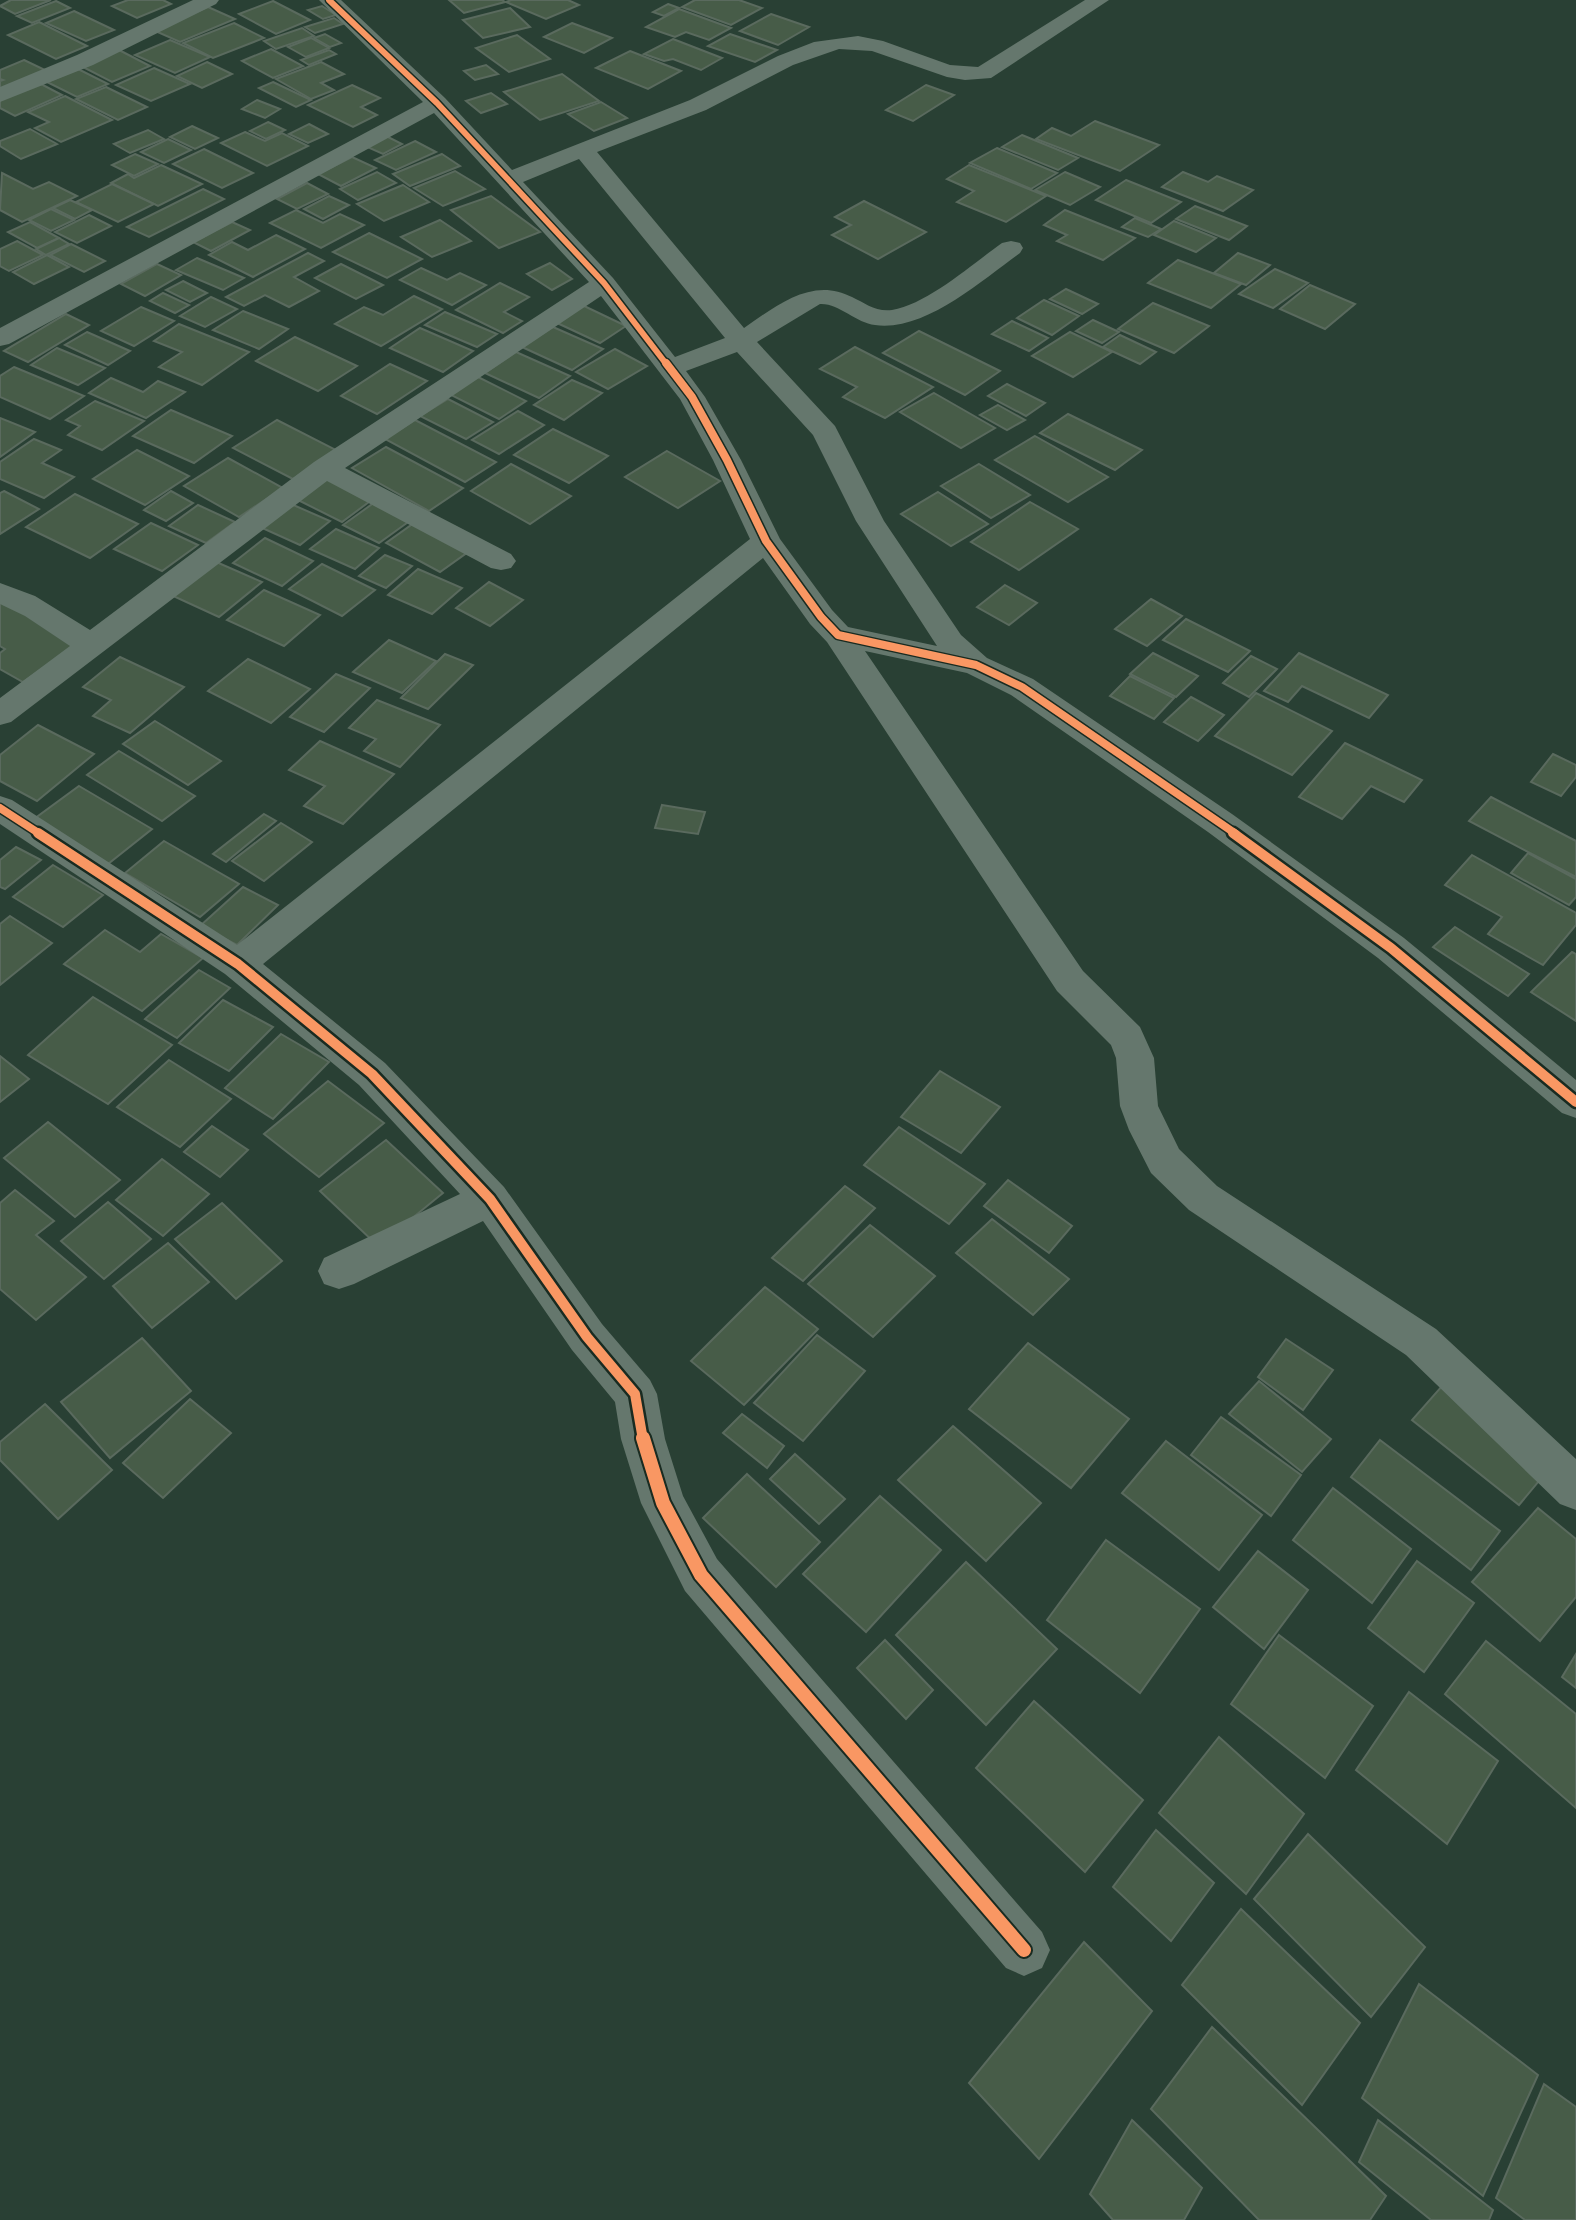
<svg xmlns="http://www.w3.org/2000/svg" width="1576" height="2220" viewBox="0 0 1576 2220" font-family="Poppins,sans-serif">
<style>
.building{fill:#475c48;stroke:#5a6a5e;stroke-width:2}
.lines{fill:none;stroke-linecap:round;stroke-linejoin:round}
.street{fill:#65776d;fill-rule:evenodd}
.cycleway-far3-casing{stroke:#192b21;stroke-width:9}
.cycleway-far2-casing{stroke:#192b21;stroke-width:11}
.cycleway-far1-casing{stroke:#192b21;stroke-width:15}
.cycleway-casing{stroke:#192b21;stroke-width:18}
.cycleway-far3{stroke:#f99763;stroke-width:6}
.cycleway-far2{stroke:#f99763;stroke-width:8}
.cycleway-far1{stroke:#f99763;stroke-width:10}
.cycleway{stroke:#f99763;stroke-width:14}
</style>
<rect width="100%" height="100%" fill="#294034"/>
<g class="building">
<polygon points="11,0 51,0 15,14 0,6"/>
<polygon points="128,0 163,0 171,4 137,18 112,6"/>
<polygon points="449,0 502,0 505,2 464,13"/>
<polygon points="511,0 568,0 579,5 546,19 506,2"/>
<polygon points="695,0 739,0 762,8 731,25 682,7"/>
<polygon points="56,1 70,8 32,23 17,16"/>
<polygon points="273,1 310,20 276,34 239,14"/>
<polygon points="668,4 679,8 664,16 653,12"/>
<polygon points="322,6 336,15 323,19 308,10"/>
<polygon points="208,7 235,19 180,42 153,30"/>
<polygon points="510,8 530,27 483,38 463,20"/>
<polygon points="679,9 731,28 709,40 686,32 675,37 646,27"/>
<polygon points="74,11 114,30 86,41 46,23"/>
<polygon points="771,14 809,27 778,45 740,31"/>
<polygon points="334,18 343,24 315,33 305,27"/>
<polygon points="39,22 87,46 56,59 8,35"/>
<polygon points="234,23 264,38 213,58 183,43"/>
<polygon points="572,23 612,38 584,53 544,37"/>
<polygon points="302,28 314,36 276,49 264,41"/>
<polygon points="325,34 341,43 330,47 314,38"/>
<polygon points="730,34 777,50 755,62 708,46"/>
<polygon points="517,35 550,59 509,72 476,48"/>
<polygon points="311,38 329,48 306,57 288,47"/>
<polygon points="673,39 722,58 701,70 673,59 664,61 644,54"/>
<polygon points="170,40 210,57 175,73 135,55"/>
<polygon points="271,49 303,66 273,78 242,61"/>
<polygon points="119,50 150,66 112,82 81,66"/>
<polygon points="329,50 336,54 309,65 301,60"/>
<polygon points="630,51 681,71 648,89 596,68"/>
<polygon points="24,60 47,71 0,92 0,81 3,80 0,79 0,70"/>
<polygon points="207,62 232,74 202,88 177,76"/>
<polygon points="321,62 344,74 321,83 334,90 311,99 276,79"/>
<polygon points="486,65 498,74 475,80 464,71"/>
<polygon points="154,68 190,84 151,101 116,85"/>
<polygon points="78,69 108,84 77,97 47,82"/>
<polygon points="562,74 599,101 540,120 504,92"/>
<polygon points="273,82 311,100 296,107 259,88"/>
<polygon points="39,83 62,95 15,116 0,108 0,100"/>
<polygon points="352,85 380,98 361,107 377,115 353,127 308,105"/>
<polygon points="926,85 954,95 913,121 886,110"/>
<polygon points="106,87 147,107 118,120 76,99"/>
<polygon points="491,93 507,104 481,113 466,101"/>
<polygon points="65,96 112,120 61,142 35,128 49,122 28,112"/>
<polygon points="257,100 280,109 265,118 242,109"/>
<polygon points="601,102 627,118 594,131 568,114"/>
<polygon points="1095,121 1159,145 1120,171 1036,139 1052,128 1071,136"/>
<polygon points="268,122 285,130 266,139 250,131"/>
<polygon points="309,124 328,134 308,143 289,134"/>
<polygon points="192,126 218,138 195,149 170,137"/>
<polygon points="30,129 57,144 21,159 0,146 0,141"/>
<polygon points="148,130 164,139 130,153 114,144"/>
<polygon points="245,132 265,141 282,133 308,146 267,166 221,143"/>
<polygon points="1022,135 1078,158 1058,170 1002,147"/>
<polygon points="386,136 402,144 383,154 365,146"/>
<polygon points="168,139 191,150 164,163 141,152"/>
<polygon points="415,141 436,152 396,170 375,160"/>
<polygon points="997,148 1057,173 1031,189 970,163"/>
<polygon points="204,149 253,173 222,188 173,164"/>
<polygon points="135,154 158,164 134,176 112,165"/>
<polygon points="442,154 460,166 410,186 393,174"/>
<polygon points="352,157 376,168 341,186 318,174"/>
<polygon points="161,165 202,184 158,206 111,183 128,174 134,178"/>
<polygon points="969,165 1046,196 1006,222 957,202 974,191 947,179"/>
<polygon points="455,171 485,189 443,206 414,188"/>
<polygon points="377,172 396,183 358,200 340,189"/>
<polygon points="1065,172 1100,187 1070,205 1035,190"/>
<polygon points="1183,172 1208,182 1217,176 1253,190 1223,211 1162,187"/>
<polygon points="2,173 33,189 49,182 77,196 22,222 0,210"/>
<polygon points="1126,180 1181,202 1151,223 1096,200"/>
<polygon points="307,183 328,194 297,209 277,199"/>
<polygon points="112,184 154,204 118,222 76,202"/>
<polygon points="403,185 429,202 384,221 357,204"/>
<polygon points="203,189 224,199 149,237 127,227"/>
<polygon points="329,196 349,205 323,219 304,209"/>
<polygon points="491,196 540,232 499,248 451,210"/>
<polygon points="70,200 92,210 75,219 53,208"/>
<polygon points="864,201 926,232 878,259 832,235 851,225 835,217"/>
<polygon points="1195,206 1247,226 1229,240 1176,219"/>
<polygon points="51,209 74,220 51,231 29,220"/>
<polygon points="296,210 323,223 340,214 364,225 321,248 270,223"/>
<polygon points="1065,210 1135,238 1103,260 1057,241 1067,235 1044,225"/>
<polygon points="89,215 111,226 77,243 55,232"/>
<polygon points="1135,218 1161,229 1148,237 1122,227"/>
<polygon points="440,220 471,241 432,257 401,237"/>
<polygon points="1174,221 1216,238 1196,252 1154,235"/>
<polygon points="30,222 59,238 37,248 8,232"/>
<polygon points="232,222 250,230 211,251 193,242"/>
<polygon points="369,233 422,259 387,278 333,252"/>
<polygon points="276,235 305,249 253,277 209,255 232,242 248,250"/>
<polygon points="59,238 69,244 46,255 36,249"/>
<polygon points="17,241 43,255 9,271 0,266 0,249"/>
<polygon points="71,244 105,261 84,272 50,255"/>
<polygon points="308,253 324,261 294,277 319,291 289,307 265,295 244,306 226,297"/>
<polygon points="1238,253 1270,265 1246,285 1214,273"/>
<polygon points="47,255 69,267 34,284 13,272"/>
<polygon points="197,258 244,278 223,290 176,270"/>
<polygon points="1178,260 1241,284 1211,308 1148,283"/>
<polygon points="550,263 572,279 552,290 527,274"/>
<polygon points="157,264 181,275 145,296 121,284"/>
<polygon points="341,264 383,285 356,299 315,278"/>
<polygon points="421,268 447,280 460,273 486,285 452,305 400,280"/>
<polygon points="1275,269 1308,283 1273,308 1239,294"/>
<polygon points="183,281 207,293 190,302 166,290"/>
<polygon points="500,283 529,297 504,312 522,321 503,333 456,310"/>
<polygon points="1310,285 1355,304 1325,329 1280,309"/>
<polygon points="1066,289 1098,304 1082,314 1050,299"/>
<polygon points="163,293 189,305 175,313 150,301"/>
<polygon points="414,296 442,309 381,346 335,324 364,307 383,315"/>
<polygon points="211,297 237,309 205,327 180,316"/>
<polygon points="1044,300 1079,316 1052,335 1017,318"/>
<polygon points="1153,303 1209,326 1174,353 1118,329"/>
<polygon points="582,305 626,326 600,343 555,322"/>
<polygon points="141,307 174,321 134,346 101,331"/>
<polygon points="243,311 288,329 259,349 213,330"/>
<polygon points="445,312 497,334 477,347 425,325"/>
<polygon points="66,314 89,325 28,362 4,351"/>
<polygon points="1093,320 1119,332 1102,343 1076,331"/>
<polygon points="1012,321 1048,338 1029,351 992,334"/>
<polygon points="179,324 249,352 202,385 159,367 182,352 154,341"/>
<polygon points="553,327 603,349 572,370 522,347"/>
<polygon points="420,328 473,351 443,372 390,348"/>
<polygon points="919,331 1000,371 965,395 883,353"/>
<polygon points="87,332 130,351 108,365 65,345"/>
<polygon points="1070,332 1112,352 1073,377 1032,356"/>
<polygon points="1120,335 1156,352 1140,364 1103,347"/>
<polygon points="295,337 357,366 318,391 256,361"/>
<polygon points="855,347 933,387 885,418 843,397 857,387 820,369"/>
<polygon points="57,348 105,368 78,385 31,365"/>
<polygon points="615,349 647,366 608,389 576,372"/>
<polygon points="516,352 570,376 539,398 485,373"/>
<polygon points="390,364 427,381 377,414 341,396"/>
<polygon points="14,367 84,396 50,419 0,397 0,376"/>
<polygon points="476,376 526,401 499,419 449,394"/>
<polygon points="111,378 143,392 158,381 185,392 146,418 89,393"/>
<polygon points="572,380 602,393 564,420 534,405"/>
<polygon points="1007,384 1045,403 1026,416 988,396"/>
<polygon points="934,393 995,428 961,448 900,412"/>
<polygon points="448,399 493,422 466,439 420,416"/>
<polygon points="95,401 144,421 102,450 68,435 80,426 66,420"/>
<polygon points="998,405 1025,420 1007,430 980,415"/>
<polygon points="171,410 232,436 194,463 133,436"/>
<polygon points="518,411 544,425 499,454 472,440"/>
<polygon points="1068,414 1142,450 1115,470 1040,433"/>
<polygon points="0,418 35,432 0,457"/>
<polygon points="277,420 336,450 293,479 233,448"/>
<polygon points="415,420 496,462 465,482 385,439"/>
<polygon points="553,429 608,456 569,483 514,455"/>
<polygon points="1035,436 1108,477 1068,502 995,460"/>
<polygon points="34,439 61,450 42,463 74,477 44,498 0,479 0,462"/>
<polygon points="386,447 463,488 429,511 352,468"/>
<polygon points="137,450 189,476 145,505 93,479"/>
<polygon points="667,451 720,481 678,508 625,477"/>
<polygon points="228,458 283,488 239,517 184,486"/>
<polygon points="511,464 571,496 530,524 471,491"/>
<polygon points="979,464 1030,495 991,518 941,486"/>
<polygon points="328,478 373,499 342,522 298,500"/>
<polygon points="4,491 39,509 0,534 0,493"/>
<polygon points="171,491 193,503 166,521 144,510"/>
<polygon points="938,492 988,524 951,546 901,514"/>
<polygon points="75,494 138,524 90,558 26,527"/>
<polygon points="375,502 411,520 379,543 343,525"/>
<polygon points="1030,502 1078,529 1019,570 971,542"/>
<polygon points="291,504 330,521 300,545 260,527"/>
<polygon points="198,505 235,522 206,543 169,526"/>
<polygon points="151,523 198,545 162,571 114,549"/>
<polygon points="414,523 468,552 440,572 386,543"/>
<polygon points="336,529 379,548 355,569 310,549"/>
<polygon points="265,538 313,561 282,586 233,563"/>
<polygon points="385,555 412,566 386,588 359,576"/>
<polygon points="214,561 262,582 219,617 171,595"/>
<polygon points="322,564 375,590 342,616 289,589"/>
<polygon points="418,569 462,588 432,614 388,595"/>
<polygon points="489,582 523,600 490,626 456,608"/>
<polygon points="1005,585 1037,603 1009,625 977,607"/>
<polygon points="264,590 320,615 284,646 227,620"/>
<polygon points="1151,599 1182,616 1147,646 1115,629"/>
<polygon points="0,601 80,642 23,682 0,669 0,653 5,649 0,646"/>
<polygon points="1186,619 1250,651 1228,672 1163,640"/>
<polygon points="389,640 436,661 402,693 353,672"/>
<polygon points="1153,653 1198,676 1176,697 1130,674"/>
<polygon points="1299,653 1388,695 1369,718 1302,686 1288,702 1264,691"/>
<polygon points="445,654 473,665 428,709 401,698"/>
<polygon points="1251,656 1277,669 1249,697 1223,683"/>
<polygon points="120,657 184,687 130,733 93,716 111,700 83,687"/>
<polygon points="248,659 310,689 271,723 208,691"/>
<polygon points="336,674 370,688 324,732 290,717"/>
<polygon points="1130,676 1174,698 1154,719 1110,696"/>
<polygon points="1256,693 1332,731 1292,775 1215,736"/>
<polygon points="1191,697 1224,715 1198,741 1164,722"/>
<polygon points="377,700 440,725 400,767 364,751 376,739 349,728"/>
<polygon points="155,721 221,761 188,785 123,744"/>
<polygon points="38,725 94,754 37,801 0,781 0,755"/>
<polygon points="320,741 394,774 343,824 304,806 325,786 289,770"/>
<polygon points="1345,743 1422,780 1404,802 1371,786 1342,819 1299,797"/>
<polygon points="119,751 195,796 162,821 87,775"/>
<polygon points="1553,754 1576,765 1576,777 1561,796 1531,782"/>
<polygon points="79,786 152,829 108,864 34,819"/>
<polygon points="1491,797 1576,841 1576,877 1469,821"/>
<polygon points="662,805 705,812 698,834 655,828"/>
<polygon points="264,814 276,821 226,862 213,854"/>
<polygon points="281,823 312,842 264,881 232,861"/>
<polygon points="164,841 239,884 200,917 125,873"/>
<polygon points="16,847 41,860 5,889 0,887 0,860"/>
<polygon points="1528,853 1576,879 1576,897 1569,905 1511,873"/>
<polygon points="1472,855 1576,913 1576,925 1543,965 1488,934 1502,917 1445,885"/>
<polygon points="53,865 103,895 63,927 13,897"/>
<polygon points="243,887 278,905 237,945 200,926"/>
<polygon points="10,916 52,943 0,985 0,924"/>
<polygon points="1455,927 1529,974 1508,996 1433,947"/>
<polygon points="105,930 140,952 161,934 203,958 142,1011 64,964"/>
<polygon points="1572,952 1576,954 1576,1021 1531,992"/>
<polygon points="199,970 230,988 177,1038 145,1019"/>
<polygon points="93,997 172,1045 108,1104 28,1055"/>
<polygon points="223,1000 273,1027 229,1071 179,1043"/>
<polygon points="281,1034 329,1062 273,1119 225,1088"/>
<polygon points="0,1056 29,1079 0,1102"/>
<polygon points="169,1060 231,1099 180,1147 117,1107"/>
<polygon points="940,1071 1000,1107 961,1153 901,1117"/>
<polygon points="328,1081 384,1123 319,1177 264,1134"/>
<polygon points="48,1122 120,1180 75,1217 4,1158"/>
<polygon points="212,1126 248,1150 220,1177 184,1152"/>
<polygon points="899,1127 985,1184 949,1224 864,1165"/>
<polygon points="386,1140 443,1193 378,1246 320,1191"/>
<polygon points="162,1159 209,1194 163,1236 116,1200"/>
<polygon points="1008,1180 1072,1226 1049,1253 984,1206"/>
<polygon points="845,1186 875,1208 803,1281 772,1258"/>
<polygon points="15,1190 54,1221 36,1235 86,1277 36,1320 0,1289 0,1203"/>
<polygon points="108,1202 151,1239 104,1279 61,1241"/>
<polygon points="222,1203 282,1261 236,1299 175,1239"/>
<polygon points="992,1219 1069,1279 1033,1315 956,1253"/>
<polygon points="870,1225 935,1276 873,1337 808,1284"/>
<polygon points="168,1243 209,1282 152,1328 113,1286"/>
<polygon points="765,1287 818,1329 744,1405 691,1361"/>
<polygon points="817,1335 865,1371 803,1441 754,1403"/>
<polygon points="142,1338 191,1391 110,1458 61,1402"/>
<polygon points="1286,1339 1333,1370 1303,1410 1258,1377"/>
<polygon points="1028,1343 1129,1419 1071,1488 969,1409"/>
<polygon points="1259,1381 1331,1439 1302,1472 1229,1414"/>
<polygon points="1442,1386 1549,1469 1519,1505 1412,1420"/>
<polygon points="190,1399 231,1433 163,1498 123,1463"/>
<polygon points="45,1404 112,1470 58,1519 0,1460 0,1442"/>
<polygon points="742,1414 784,1446 767,1468 723,1433"/>
<polygon points="1221,1417 1301,1475 1271,1516 1191,1455"/>
<polygon points="953,1426 1041,1503 986,1561 898,1480"/>
<polygon points="1380,1440 1500,1531 1471,1570 1351,1477"/>
<polygon points="1166,1441 1262,1515 1219,1570 1122,1493"/>
<polygon points="795,1454 845,1499 819,1524 770,1479"/>
<polygon points="747,1474 820,1542 776,1587 703,1518"/>
<polygon points="1333,1488 1411,1549 1372,1603 1293,1540"/>
<polygon points="880,1496 941,1550 866,1632 803,1574"/>
<polygon points="1538,1508 1576,1539 1576,1597 1540,1641 1472,1582"/>
<polygon points="1106,1540 1200,1609 1140,1693 1047,1620"/>
<polygon points="1258,1551 1308,1590 1264,1649 1213,1607"/>
<polygon points="1417,1561 1474,1603 1424,1672 1368,1628"/>
<polygon points="966,1562 1057,1649 986,1725 896,1635"/>
<polygon points="1279,1635 1373,1706 1325,1778 1231,1704"/>
<polygon points="885,1640 933,1690 906,1719 857,1668"/>
<polygon points="1486,1641 1576,1714 1576,1808 1445,1694"/>
<polygon points="1576,1654 1576,1688 1562,1677"/>
<polygon points="1409,1692 1498,1761 1447,1844 1356,1770"/>
<polygon points="1034,1701 1143,1800 1085,1872 976,1768"/>
<polygon points="1219,1737 1304,1814 1246,1894 1159,1813"/>
<polygon points="1156,1830 1214,1883 1171,1941 1113,1887"/>
<polygon points="1308,1834 1425,1947 1371,2017 1254,1899"/>
<polygon points="1241,1909 1360,2023 1302,2105 1182,1985"/>
<polygon points="1084,1942 1152,2011 1039,2159 969,2083"/>
<polygon points="1419,1984 1538,2075 1483,2196 1362,2098"/>
<polygon points="1212,2027 1386,2196 1370,2220 1259,2220 1151,2109"/>
<polygon points="1544,2084 1576,2107 1576,2220 1525,2220 1496,2198"/>
<polygon points="1132,2120 1202,2188 1184,2220 1113,2220 1090,2194"/>
<polygon points="1378,2120 1493,2210 1489,2220 1431,2220 1359,2162"/>
</g>
<g class="lines">
<g class="street">
<polygon points="193,0 219,0 216,4 93,65 0,102 0,87 77,55"/>
<path d="M319 0H341L445 98 512 170 690 100 778 56 814 42 858 36 883 41 950 65 978 67 1085 0H1109L991 78 965 80 947 77 872 51 839 49 793 65 706 110 597 152 744 328C776 306 812 276 852 297 865 303 875 312 892 310 928 304 972 264 1002 243L1011 241 1020 243 1023 248 1020 253C982 280 925 332 875 325 856 323 839 303 820 304L757 342 835 426 884 521 961 635 987 658 1033 679 1232 814 1404 938 1576 1080V1118L1562 1113 1378 958 1208 832 1011 695 967 673 865 651 1083 971 1140 1027 1154 1058 1158 1106 1179 1149 1217 1186 1436 1329 1576 1459V1510L1560 1504 1406 1355 1189 1210 1151 1173 1129 1130 1120 1106 1116 1058 1111 1045 1057 991 827 642 810 624 763 558 263 964 385 1063 504 1187 602 1324 650 1380 657 1394 665 1439 683 1496 717 1559 1042 1932 1050 1950 1042 1968 1024 1976 1006 1968 685 1591 641 1503 621 1439 615 1402 572 1350 483 1221 354 1284 339 1289 324 1284 318 1271 324 1258 460 1194 359 1085 225 974 0 824V796L12 800 237 945 750 539 713 460 680 399 601 296 345 468 511 554 516 561 511 568 501 570 491 568 327 481 11 722 0 725V698L70 646 25 616 0 604V583L35 596 90 630 314 462 589 282 434 113 9 344 0 346V328L423 102ZM579 159 725 338 675 357 613 278 523 182ZM737 352 813 435 856 521 937 646 848 627 832 610 780 539 741 460 705 397 686 371Z"/>
</g>
<g class="cycleway-far3-casing">
<polyline id="cycleway-far3" points="329,0 437,103 604,283 667,365"/>
</g>
<g class="cycleway-far2-casing">
<g id="cycleway-far2">
<polyline points="666,363 692,397 727,460 766,541 821,617 838,635 976,665 1022,687 1236,834"/>
<polyline points="0,808 40,834"/>
</g>
</g>
<g class="cycleway-far1-casing">
<g id="cycleway-far1">
<polyline points="38,833 238,964 372,1074 490,1199 587,1337 635,1394 643,1440"/>
<polyline points="1233,833 1391,948 1576,1102"/>
</g>
</g>
<g class="cycleway-casing">
<polyline id="cycleway" points="643,1438 663,1503 701,1575 1024,1950"/>
</g>
<use href="#cycleway-far3" class="cycleway-far3"/>
<use href="#cycleway-far2" class="cycleway-far2"/>
<use href="#cycleway-far1" class="cycleway-far1"/>
<use href="#cycleway" class="cycleway"/>
</g>
</svg>
